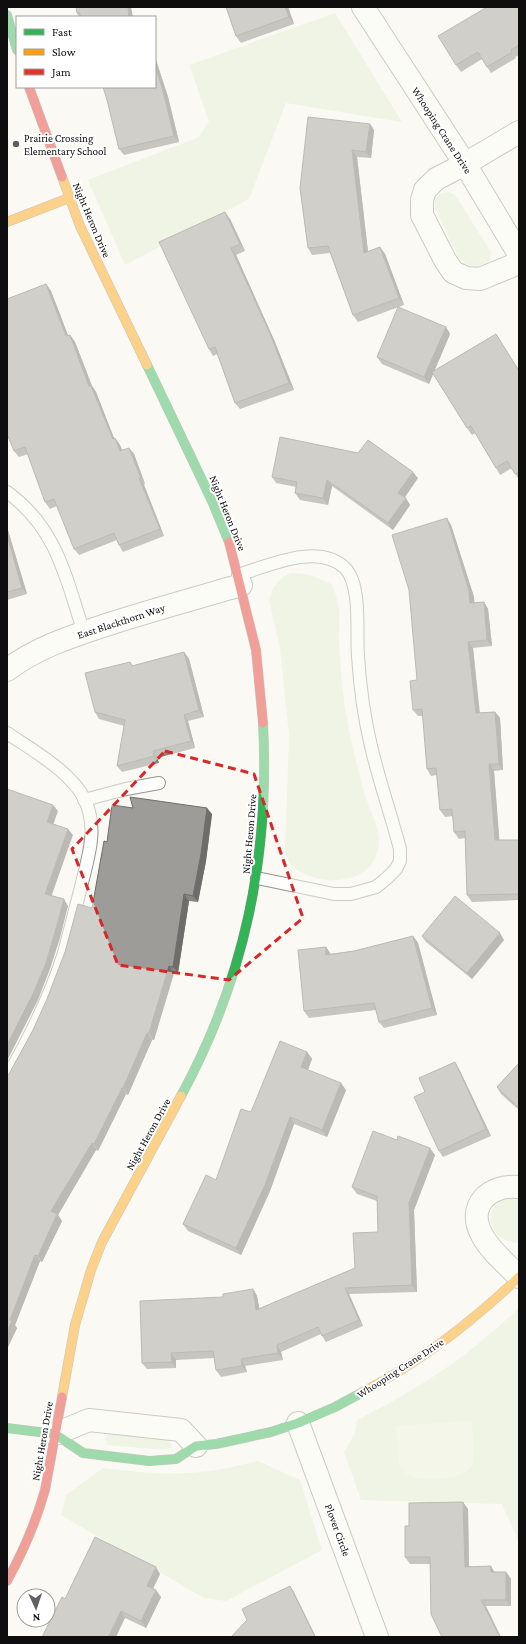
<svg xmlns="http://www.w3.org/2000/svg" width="526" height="1644" viewBox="0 0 526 1644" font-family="'Crimson Pro',serif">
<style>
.green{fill:#e5edd5}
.pitch{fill:#eef2df}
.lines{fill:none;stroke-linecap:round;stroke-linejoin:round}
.lane-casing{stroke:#949491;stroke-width:14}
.street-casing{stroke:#949491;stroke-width:24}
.fast-casing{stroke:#8b8a88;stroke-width:10}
.slow-casing{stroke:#8b8a88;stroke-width:10}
.jam-casing{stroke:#8b8a88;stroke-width:10}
.lane{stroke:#fefefd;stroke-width:12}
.street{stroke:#fefefd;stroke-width:22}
.fast{stroke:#30b455;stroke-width:9}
.slow{stroke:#ff9f0a;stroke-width:9}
.jam{stroke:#e5322d;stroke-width:9}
.wall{fill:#888683}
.shaded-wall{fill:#6f6d6a}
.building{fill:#9e9c98;stroke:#6f6d6a}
.marked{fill:none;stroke:#d62828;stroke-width:3;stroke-dasharray:8 5;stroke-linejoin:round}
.poi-dot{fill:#61605e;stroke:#fff;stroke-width:1.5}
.labels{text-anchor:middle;stroke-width:4;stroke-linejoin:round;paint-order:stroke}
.street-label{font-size:11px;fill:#0e0e0e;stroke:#fff}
.poi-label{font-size:11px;fill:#0e0e0e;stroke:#fff;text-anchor:start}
</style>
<rect width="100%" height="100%" fill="#faf9f3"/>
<g class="green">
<polygon points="335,13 402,122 286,103 249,199 125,265 88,180 199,137 209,121 189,65"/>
<polygon points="449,192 455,195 491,252 490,260 486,264 476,267 467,265 459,258 435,209 435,199 441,193"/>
<path d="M291 573C306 573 318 577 331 584 343 606 338 620 339 643 341 673 343 704 350 734 354 753 359 773 364 793 369 808 379 826 379 842 377 885 323 888 295 869 289 865 287 858 285 851L289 736 280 647 269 600 273 588 282 577Z"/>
<path d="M510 1197 519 1198V1243C490 1242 477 1207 510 1197Z"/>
<path d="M519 1308V1542L502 1504 361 1500 344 1452 355 1433 357 1420C376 1410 396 1400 415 1388 453 1366 487 1338 519 1308Z"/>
<polygon points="110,1433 169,1440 172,1446 171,1448 163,1450 108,1445 105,1439 107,1435"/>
<path d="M258 1461 300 1480 322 1550 226 1601 204 1598 61 1515 66 1495 103 1468C130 1471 158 1475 186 1473 211 1472 234 1467 258 1461Z"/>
</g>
<path class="pitch" d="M472 1421C472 1432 476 1456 472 1465 463 1480 426 1482 411 1476 406 1474 402 1471 399 1467L396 1426Z"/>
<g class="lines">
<g class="lane-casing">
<g id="lane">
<path d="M7 492C57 528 66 578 84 633"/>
<path d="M238 575C268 566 318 542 345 568 362 585 356 634 358 656 360 687 364 717 371 746 379 781 391 814 400 849V861L396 869 387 878 376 887 351 894H334L257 878"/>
<path d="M7 733C32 750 72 772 85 800 99 831 87 860 80 891 74 913 69 935 63 956 49 999 29 1039 7 1077"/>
<polyline points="84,800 126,789 159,783"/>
</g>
</g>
<g class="street-casing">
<g id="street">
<polyline points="363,7 465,164 519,254"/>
<polyline points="519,132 465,164 436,179 425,190 422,200 422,215 445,260 453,272 466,278 480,279 519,263"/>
<path d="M7 670C37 647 73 636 109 624 153 610 197 598 241 585"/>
<path d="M519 1277C507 1264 490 1251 482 1235 466 1206 489 1184 519 1187"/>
<polyline points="298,1423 377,1637"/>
<polyline points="55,1434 89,1420 181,1430 196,1446"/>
</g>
</g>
<g class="fast-casing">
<g id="fast">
<polyline points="7,15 17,50"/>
<polyline points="147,365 212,501 229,542"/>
<path d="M181 1096C245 978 270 856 263 723"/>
<polyline points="7,1428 55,1434 83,1453 149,1461 176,1459 196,1446 216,1444 271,1432 298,1423 335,1407 361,1393"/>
</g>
</g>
<g class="slow-casing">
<g id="slow">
<polyline points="62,177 80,226 147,365"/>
<polyline points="7,222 69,198"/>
<path d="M361 1393C418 1363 472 1322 519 1277"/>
<polyline points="62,1397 75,1325 91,1270 102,1242 181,1096"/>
</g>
</g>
<g class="jam-casing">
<g id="jam">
<polyline points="29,87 62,177"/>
<polyline points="229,542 256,650 263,723"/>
<path d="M7 1581C23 1552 36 1522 45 1490L62 1397"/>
</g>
</g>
<use href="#lane" class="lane"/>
<use href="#street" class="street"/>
<use href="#fast" class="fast"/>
<use href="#slow" class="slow"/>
<use href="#jam" class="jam"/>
</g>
<g class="wall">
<polygon points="76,7 133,17 79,17 77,13"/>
<polygon points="226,7 288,7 294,24 241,43 236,36"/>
<polygon points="519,7 519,55 515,57 516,58 491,73 482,59 461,72 456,65"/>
<polygon points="155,57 168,97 179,142 124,155 119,149 107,100 155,87"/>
<polygon points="370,124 374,130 371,158 357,157 368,252 380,247 385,254 404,305 358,322 353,315 330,253 312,255 308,248 300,188"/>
<polygon points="230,219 245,251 236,255 275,342 294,390 240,409 235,403 217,354 213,356 209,349"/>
<polygon points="46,284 51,291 68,336 70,335 75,342 92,386 96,392 114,438 115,438 120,445 122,450 129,448 134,454 145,484 144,485 164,536 123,552 119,545 117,540 79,555 74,549 57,506 50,509 45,502 28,454 19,457 14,451"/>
<polygon points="446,327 450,334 434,371 496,334 519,370 519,480 512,468 500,475 496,468 475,433 472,435 467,428 433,374 429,384 382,364 377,357"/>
<polygon points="272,477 418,478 404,497 410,505 393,530 332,486 328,505 300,500 295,493 296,487 276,483"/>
<polygon points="451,525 474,597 474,603 484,602 488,609 492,646 473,648 480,713 495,712 500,718 503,770 494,771 499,840 519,840 519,900 472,902 467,895 465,838 459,839 454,832 453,816 445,817 440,810 437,775 431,776 427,769 423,716 418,716 413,710"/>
<polygon points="7,527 27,594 7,600"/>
<polygon points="184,652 189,659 204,717 188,721 195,748 157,758 159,763 122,772 117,766 124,726 99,719 95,712 130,662 133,666"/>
<polygon points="133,808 212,814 206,861 198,902 189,901 178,973 174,973 154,1040 152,1040 128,1095 126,1094 98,1151 96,1150 58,1215 62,1221 42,1262 40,1261 15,1325 17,1328 7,1349 7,1075 9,1074 33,1030 92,908 107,842"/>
<polygon points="413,936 418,943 437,1015 384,1028 379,1022 376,1010 309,1018 304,1011 326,947 330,954 354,951"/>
<polygon points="422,936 504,940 472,979 426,942"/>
<polygon points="307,1052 312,1059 308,1070 346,1090 327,1137 294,1124 270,1191 241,1255 188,1231 183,1224 216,1180 251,1112"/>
<polygon points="519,1063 519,1110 501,1094 497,1087"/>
<polygon points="459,1069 491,1136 443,1157 439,1151 425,1092"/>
<polygon points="435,1155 414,1210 417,1292 349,1294 363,1326 326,1342 321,1334 281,1352 283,1360 245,1366 247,1372 221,1377 216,1370 214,1358 176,1360 176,1368 147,1369 142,1363 223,1297 253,1289 257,1296 259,1309 355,1268 378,1232 377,1201 357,1194 352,1187"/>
<polygon points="468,1509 469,1566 495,1572 506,1572 511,1579 511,1606 486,1606 430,1564 410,1564 405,1557 409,1526"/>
<polygon points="160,1574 153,1589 161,1597 146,1628 125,1618 65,1599"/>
</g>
<g class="shaded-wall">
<polygon points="128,7 131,7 133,17 129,17"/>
<polygon points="285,7 288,7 294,24 289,17"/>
<polygon points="155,57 168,97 179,142 174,136 155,65"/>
<polygon points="370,124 374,130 371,158 366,152"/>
<polygon points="352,150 357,157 369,260 364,253"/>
<polygon points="225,212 230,219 245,251 240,244"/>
<polygon points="380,247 385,254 404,305 399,298"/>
<polygon points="231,248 236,255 275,342 294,390 289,383"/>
<polygon points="46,284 51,291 71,343 66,336"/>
<polygon points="446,327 450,334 429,384 424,377"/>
<polygon points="70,335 75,342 92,386 96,392 117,446 113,439 89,386"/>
<polygon points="115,438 120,445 125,458 120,451"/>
<polygon points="129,448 134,454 145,484 141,478"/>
<polygon points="413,472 418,478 403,500 398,493"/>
<polygon points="139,478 144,485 164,536 160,529"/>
<polygon points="327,480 332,486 328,505 323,498"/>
<polygon points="406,498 410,505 393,530 388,523"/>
<polygon points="447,518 451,525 474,597 475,610 470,603"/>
<polygon points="7,527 27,594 22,588 7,535"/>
<polygon points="484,602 488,609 492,646 487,640"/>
<polygon points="468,642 473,648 480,720 476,713"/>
<polygon points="184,652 189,659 204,717 199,710"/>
<polygon points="495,712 500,718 503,770 499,764"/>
<polygon points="184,715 188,721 195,748 191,741"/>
<polygon points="153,751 157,758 159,763 154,756"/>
<polygon points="489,764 494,771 500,847 495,840"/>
<polygon points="53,805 58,811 52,828 47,822"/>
<polygon points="207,808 212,814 206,861 198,902 193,896"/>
<polygon points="68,829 73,835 50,900 45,894"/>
<polygon points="184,894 189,901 178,973 173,967"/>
<polygon points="64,899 68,906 60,938 50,969 38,1000 7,1061 7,1045"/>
<polygon points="500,933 504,940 472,979 467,973"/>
<polygon points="413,936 418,943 437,1015 432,1008"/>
<polygon points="326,947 330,953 331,961 326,955"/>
<polygon points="169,966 174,973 154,1040 149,1033"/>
<polygon points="147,1033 152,1040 128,1095 123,1088"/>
<polygon points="307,1052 312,1059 306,1074 301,1067"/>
<polygon points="455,1062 459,1069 491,1136 486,1129"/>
<polygon points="341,1083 346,1090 327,1137 322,1130"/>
<polygon points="122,1088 126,1094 98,1151 94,1144"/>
<polygon points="290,1117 294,1124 270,1191 241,1255 236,1248"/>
<polygon points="92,1143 96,1150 58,1215 62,1221 42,1262 38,1256 51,1211"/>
<polygon points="430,1148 435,1155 414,1210 417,1292 412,1285 409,1203"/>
<polygon points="35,1255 40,1261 15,1325 17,1328 7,1349 7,1332 10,1320"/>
<polygon points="345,1288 349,1294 363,1326 359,1320"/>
<polygon points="253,1289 257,1296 261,1317 256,1310"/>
<polygon points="277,1345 281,1352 283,1360 278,1353"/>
<polygon points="171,1353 176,1360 176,1368 172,1362"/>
<polygon points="241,1359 245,1366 247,1372 242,1366"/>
<polygon points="463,1502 468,1509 469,1573 465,1567"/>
<polygon points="491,1566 495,1573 491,1572"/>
<polygon points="156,1567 160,1574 151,1592 147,1586"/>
<polygon points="506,1572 511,1579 511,1606 506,1600"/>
<polygon points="290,1586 294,1592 316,1637 315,1637"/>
<polygon points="156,1590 161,1597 146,1628 141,1621"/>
<polygon points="481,1600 486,1606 501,1637 500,1637"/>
<polygon points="121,1611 125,1618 116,1637 108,1637"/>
</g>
<g class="building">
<polygon points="76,7 128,7 129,17 81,17 79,12 77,13"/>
<polygon points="226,7 285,7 289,17 236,36"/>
<polygon points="487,7 519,7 519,45 511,50 512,52 487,67 478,52 456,65 438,36"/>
<polygon points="155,65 163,91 174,136 119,149 107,100 103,87 155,87"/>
<polygon points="308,117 370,124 366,152 352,150 364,253 380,247 399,298 353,315 328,246 308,248 300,188"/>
<polygon points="225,212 240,244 231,248 271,336 289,383 235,403 215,347 209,349 159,242"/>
<polygon points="46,284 66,336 70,335 89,386 91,386 113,439 115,438 120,451 129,448 141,478 139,478 160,529 119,545 114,533 74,549 54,499 45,502 25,447 14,451 7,434 7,299"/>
<polygon points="398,307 446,327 424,377 377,357"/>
<polygon points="496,334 519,371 519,472 515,474 507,461 496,468 471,426 467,428 432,372"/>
<polygon points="280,437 358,453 368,440 413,472 398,493 406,498 388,523 327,480 323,498 295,493 297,482 272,477"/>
<polygon points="447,518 469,591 470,603 484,602 487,640 468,642 476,713 495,712 499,764 489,764 495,840 519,840 519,894 467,895 465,831 454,832 452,809 440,810 436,768 427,769 422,709 413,710 410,681 417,680 409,590 392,535"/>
<polygon points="7,535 22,588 7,592"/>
<polygon points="184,652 199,710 184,715 191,741 153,751 154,756 117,766 125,720 95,712 85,673 130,662 132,666"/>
<polygon points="7,789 53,805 47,822 68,829 45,894 64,899 55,932 46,963 33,994 7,1045"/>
<polygon points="130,797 207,808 201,854 193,896 184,894 173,967 169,966 149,1033 147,1033 123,1088 122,1088 94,1144 92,1143 51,1211 57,1214 38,1256 35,1255 10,1320 12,1321 7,1332 7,1102 8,1099 7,1099 7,1075 9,1074 33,1030 47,999 65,952 78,904 92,908 104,841 107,842 112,805 133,808"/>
<polygon points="455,896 500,933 467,973 422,936"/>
<polygon points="413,936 432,1008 379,1022 374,1003 304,1011 298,950 326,947 326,955 354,951"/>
<polygon points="280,1041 307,1052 301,1067 341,1083 322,1130 290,1117 265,1185 236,1248 183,1224 206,1175 216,1180 241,1109 251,1112"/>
<polygon points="455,1062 486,1129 439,1151 414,1097 425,1092 419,1078"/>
<polygon points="519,1063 519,1108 497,1087"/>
<polygon points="373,1131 397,1140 398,1136 430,1148 409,1203 412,1285 345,1288 359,1320 322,1336 318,1327 277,1345 278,1353 241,1359 242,1366 216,1370 213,1351 171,1353 172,1362 142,1363 140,1301 223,1297 223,1294 253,1289 256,1310 355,1268 353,1233 378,1232 377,1196 352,1187"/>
<polygon points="463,1502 465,1567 491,1566 491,1572 506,1572 506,1600 481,1600 500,1637 442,1637 431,1614 430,1557 405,1557 405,1526 409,1526 409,1503"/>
<polygon points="95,1537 156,1567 147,1586 156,1590 141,1621 121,1611 108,1637 42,1637 62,1597 65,1599"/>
<polygon points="290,1586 315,1637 231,1637 247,1620 242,1609"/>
</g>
<path d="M0 0H526V1644H0ZM165 751 254 774 303 918 229 980 118 965 72 849Z" fill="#faf9f3" fill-opacity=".55" fill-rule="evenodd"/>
<path class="marked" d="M165 751 254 774 303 918 229 980 118 965 72 849Z"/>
<circle class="poi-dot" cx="16" cy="144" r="4"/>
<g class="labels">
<g class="street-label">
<text transform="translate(442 130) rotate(57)" y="4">Whooping Crane Drive</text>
<text transform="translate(92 220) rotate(67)" y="4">Night Heron Drive</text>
<text transform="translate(228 513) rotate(68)" y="4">Night Heron Drive</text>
<text transform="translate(121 621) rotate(-18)" y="4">East Blackthorn Way</text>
<text transform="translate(249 834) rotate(-85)" y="4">Night Heron Drive</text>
<text transform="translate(148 1134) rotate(-61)" y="4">Night Heron Drive</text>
<text transform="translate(400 1368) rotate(-33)" y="4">Whooping Crane Drive</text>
<text transform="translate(42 1441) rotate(-80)" y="4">Night Heron Drive</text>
<text transform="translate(338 1530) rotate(70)" y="4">Plover Circle</text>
</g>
<g class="poi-label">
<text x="24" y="142">Prairie Crossing<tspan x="24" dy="13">Elementary School</tspan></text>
</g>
</g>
<rect width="526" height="1644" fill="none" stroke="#0e0e0e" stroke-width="16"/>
<rect x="16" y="16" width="140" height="72" fill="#ffffff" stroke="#9f9f9f"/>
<rect x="24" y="29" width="20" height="6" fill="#30b455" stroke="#9f9f9f"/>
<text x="52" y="36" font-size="12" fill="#0e0e0e">Fast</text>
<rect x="24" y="49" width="20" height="6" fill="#ff9f0a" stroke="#9f9f9f"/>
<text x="52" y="56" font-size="12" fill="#0e0e0e">Slow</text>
<rect x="24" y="69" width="20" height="6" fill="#e5322d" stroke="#9f9f9f"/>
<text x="52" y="76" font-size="12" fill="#0e0e0e">Jam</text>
<g transform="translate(36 1608) rotate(177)"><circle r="19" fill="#ffffff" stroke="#9f9f9f"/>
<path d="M0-3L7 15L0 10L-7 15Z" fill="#61605e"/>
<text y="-6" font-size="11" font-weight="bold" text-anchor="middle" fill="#0e0e0e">N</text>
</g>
</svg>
